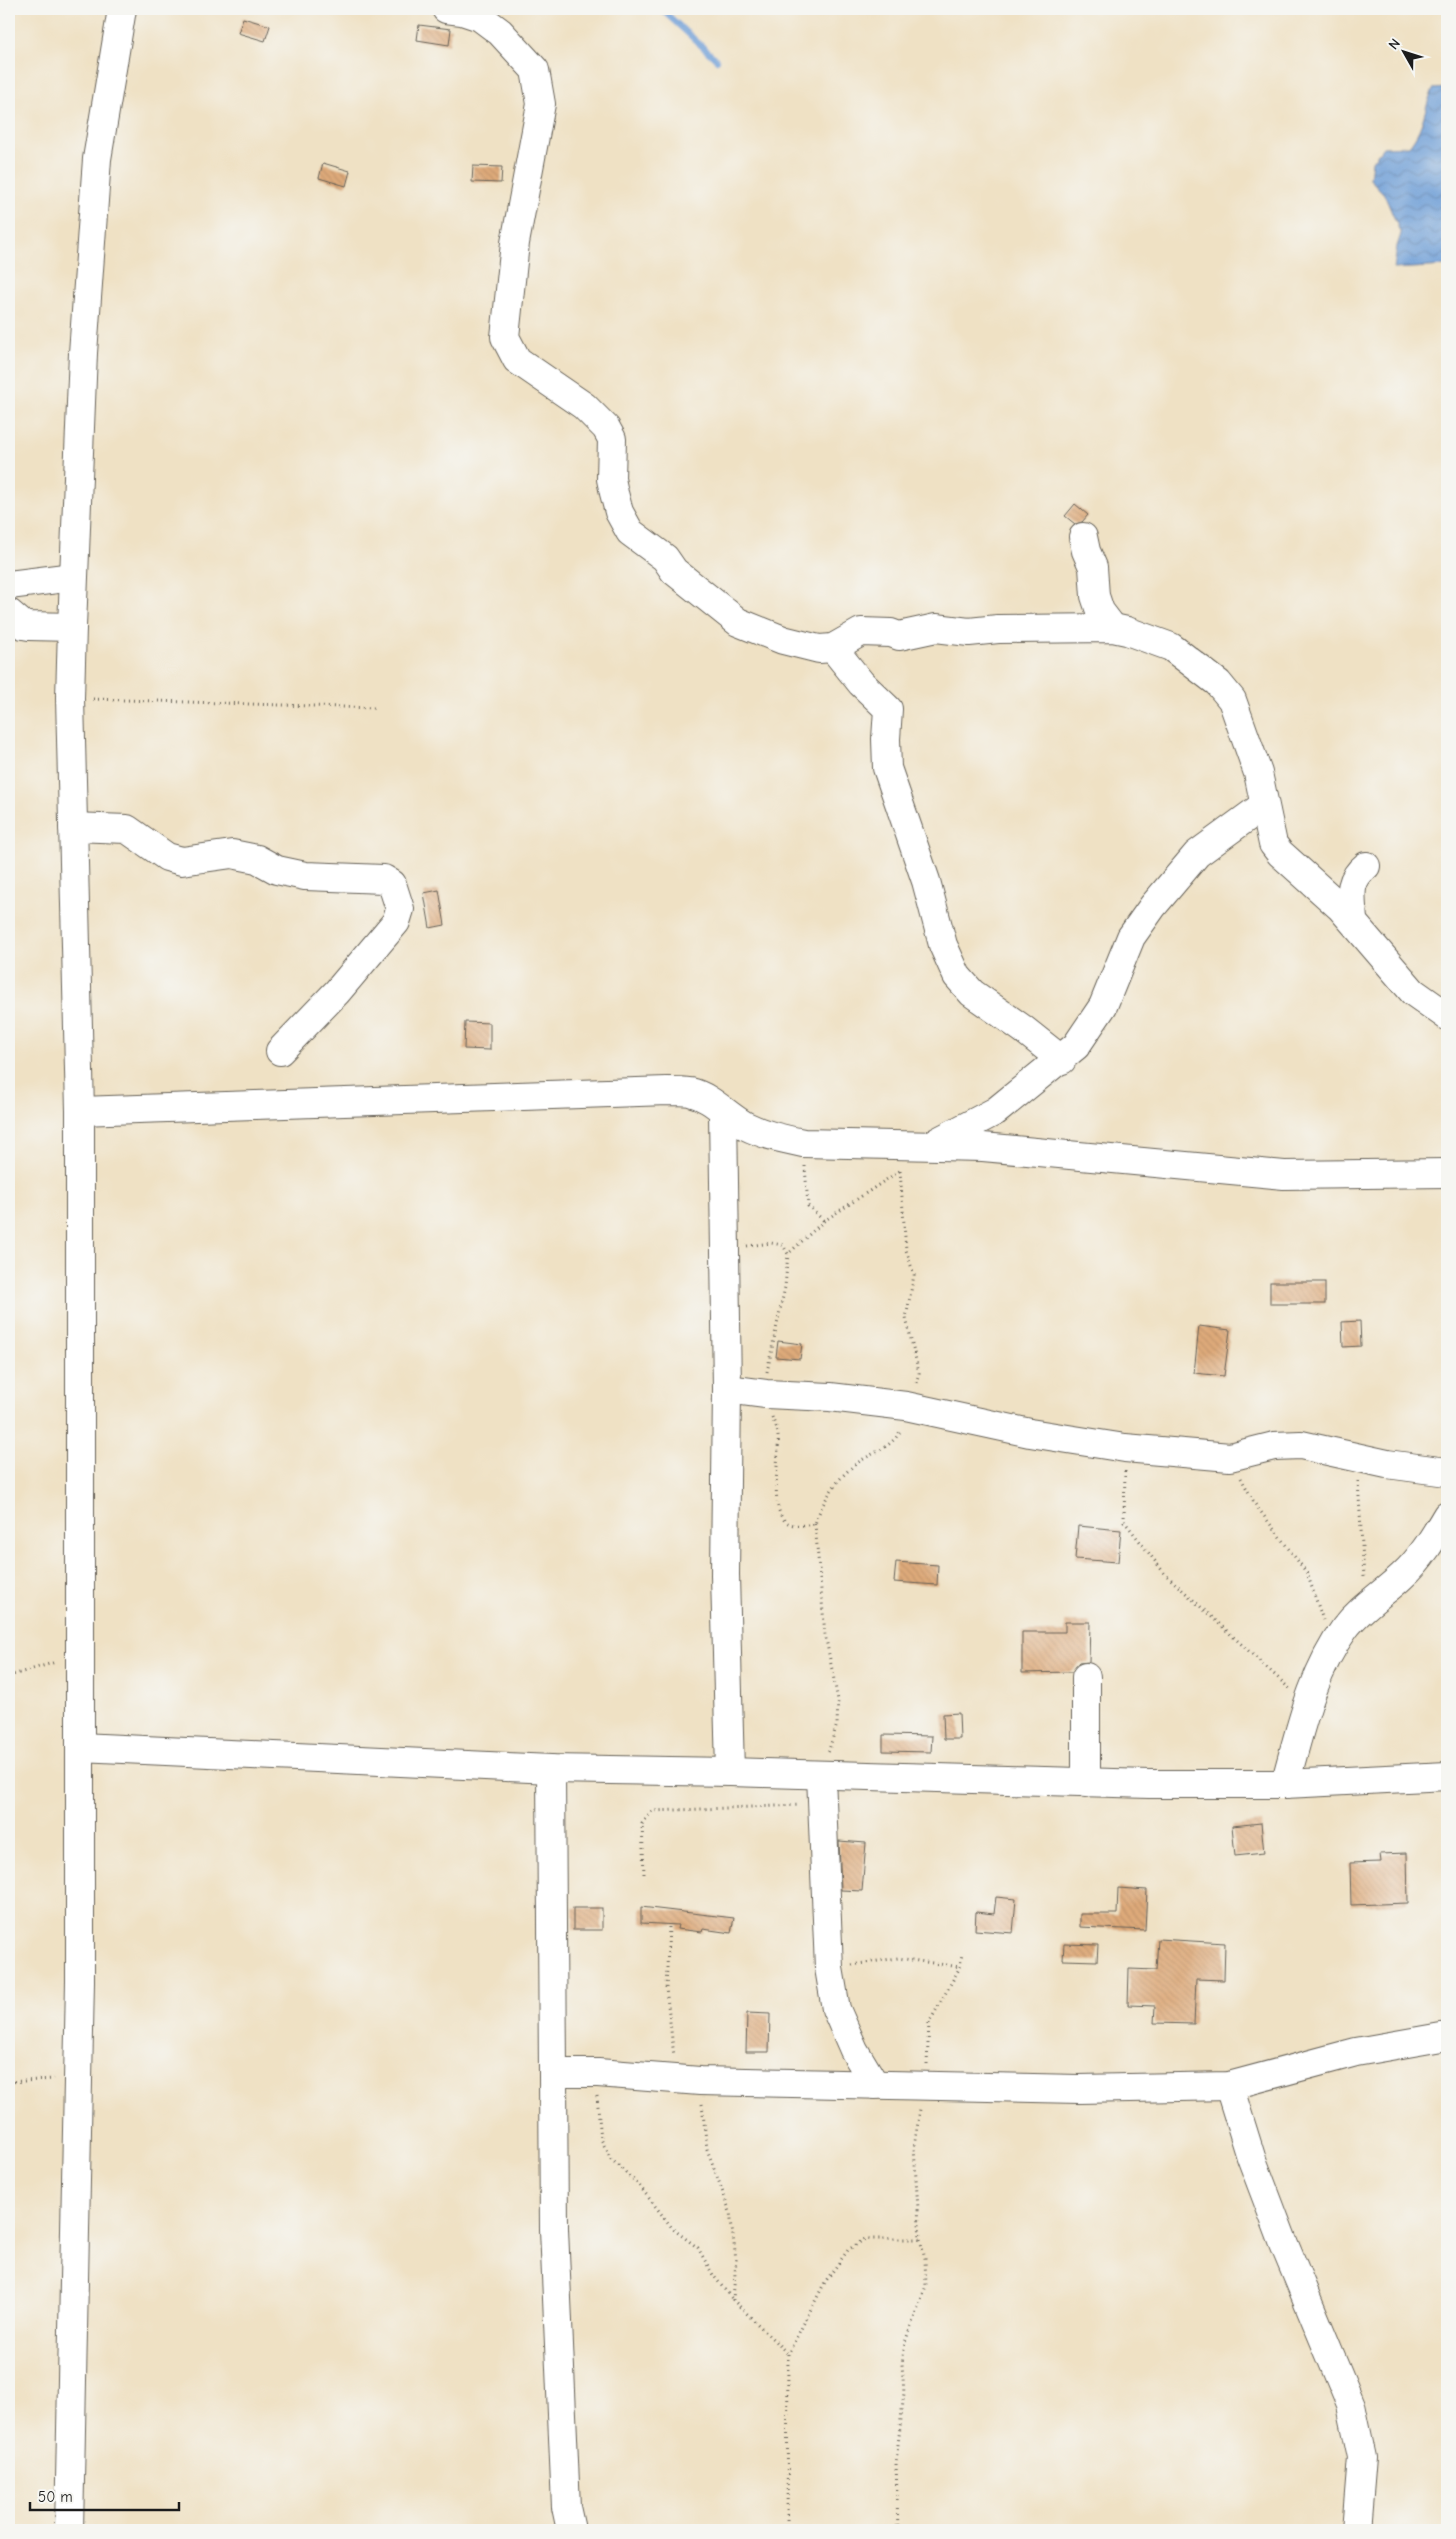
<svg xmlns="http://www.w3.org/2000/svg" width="1456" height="2539" viewBox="0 0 1456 2539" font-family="'Comic Neue',sans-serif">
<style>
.water{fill:url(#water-waves);stroke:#445c79}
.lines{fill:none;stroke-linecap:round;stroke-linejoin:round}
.stream{stroke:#6c9cd6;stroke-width:6}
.building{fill:url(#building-back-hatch)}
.minor-casing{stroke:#666157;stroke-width:30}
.path{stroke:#666157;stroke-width:3;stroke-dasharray:1 4;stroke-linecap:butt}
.minor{stroke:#fff;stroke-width:28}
</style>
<defs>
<pattern id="water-waves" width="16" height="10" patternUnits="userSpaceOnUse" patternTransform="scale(1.25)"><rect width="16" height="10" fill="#6c9cd6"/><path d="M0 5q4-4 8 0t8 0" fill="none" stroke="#587ead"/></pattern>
<pattern id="building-back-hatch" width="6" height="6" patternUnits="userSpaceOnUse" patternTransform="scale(1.25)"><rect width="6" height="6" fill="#deaa7a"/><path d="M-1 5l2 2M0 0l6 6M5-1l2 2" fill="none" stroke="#be9269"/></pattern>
</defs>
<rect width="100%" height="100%" fill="#f6f6f2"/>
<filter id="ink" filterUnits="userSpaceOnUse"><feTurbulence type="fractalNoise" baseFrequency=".02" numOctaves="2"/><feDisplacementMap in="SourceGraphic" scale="10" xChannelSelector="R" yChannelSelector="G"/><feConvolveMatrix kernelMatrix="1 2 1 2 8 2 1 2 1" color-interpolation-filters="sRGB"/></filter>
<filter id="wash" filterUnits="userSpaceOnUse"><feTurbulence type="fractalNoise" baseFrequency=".0096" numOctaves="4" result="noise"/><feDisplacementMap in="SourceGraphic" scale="20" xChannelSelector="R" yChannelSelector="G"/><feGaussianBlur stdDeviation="1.12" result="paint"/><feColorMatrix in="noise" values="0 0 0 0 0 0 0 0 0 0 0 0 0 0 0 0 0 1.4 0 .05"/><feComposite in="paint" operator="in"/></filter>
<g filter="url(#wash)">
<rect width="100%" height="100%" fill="#efe1c4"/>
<path class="water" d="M1447 88V266L1394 269 1397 246 1401 234 1384 194 1370 179 1372 161 1383 147 1409 146C1425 126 1423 111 1433 89Z"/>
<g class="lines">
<polyline class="stream" points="661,9 717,60"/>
</g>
<g id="blocks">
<g class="building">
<polygon points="243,18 270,26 265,41 238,33"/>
<polygon points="419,25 451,29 449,45 417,40"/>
<polygon points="323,163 350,171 346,186 319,178"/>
<polygon points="473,166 502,167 501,183 472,182"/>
<polygon points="1075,504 1088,515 1082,522 1075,524 1065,516"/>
<polygon points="439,890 445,925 430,928 424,893"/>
<polygon points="465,1022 490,1023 490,1050 464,1049"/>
<rect x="1270" y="1282" width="55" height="22"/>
<polygon points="1360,1321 1361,1346 1343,1347 1342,1322"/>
<polygon points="1199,1326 1230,1330 1224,1376 1194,1373"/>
<polygon points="778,1341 802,1344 800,1359 776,1357"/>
<polygon points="1078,1526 1121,1530 1118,1562 1075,1559"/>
<polygon points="896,1562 938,1565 937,1585 894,1582"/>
<polygon points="1065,1622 1090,1622 1089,1662 1079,1663 1072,1672 1022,1673 1022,1632 1065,1632"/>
<polygon points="959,1713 960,1739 944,1739 943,1714"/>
<polygon points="883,1735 932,1736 931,1752 883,1751"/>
<polygon points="1261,1823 1264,1853 1235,1856 1232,1826"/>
<polygon points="839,1841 866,1843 862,1891 841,1890"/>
<polygon points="1407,1853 1408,1903 1351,1905 1350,1863 1381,1862 1380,1854"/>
<polygon points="1118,1888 1147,1890 1145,1930 1080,1927 1080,1914 1117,1914"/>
<polygon points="996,1897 1016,1899 1013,1933 975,1930 976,1912 994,1914"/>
<polygon points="641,1907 734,1918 731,1933 703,1929 702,1932 677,1929 678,1925 641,1923"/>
<rect x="573" y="1908" width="29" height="22"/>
<polygon points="1158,1939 1225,1943 1224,1980 1196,1979 1194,2024 1154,2023 1155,2006 1128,2005 1129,1969 1156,1970"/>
<polygon points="1064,1944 1098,1945 1097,1961 1063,1960"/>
<polygon points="747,2013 770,2014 769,2052 746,2052"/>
</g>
</g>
</g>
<g filter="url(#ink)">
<use href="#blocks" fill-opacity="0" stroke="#666157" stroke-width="1"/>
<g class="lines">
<g class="minor-casing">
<g id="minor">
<polyline points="446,9 462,11 480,17 500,32 535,70 541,104 515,243 505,337 517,360 584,406 606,428 612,439 611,479 614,493 619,512 630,532 665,558 674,571 738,622 783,640 819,649 833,648 861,632 891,633 899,636 936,628 969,632 998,629 1113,628 1127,631 1171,647 1218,683 1232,700 1258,773 1273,844 1280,853 1340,907 1413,992 1447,1016"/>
<polyline points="1083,537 1086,551 1093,567 1095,596 1100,611 1113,628"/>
<polyline points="9,585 73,577"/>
<polyline points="9,613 23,625 29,626 72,627"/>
<polyline points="833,648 861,683 888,709 886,739 887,768 926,881 943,945 957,976 972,993 1023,1029 1062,1060"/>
<polyline points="73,827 127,829 167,857 182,861 232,854 257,859 277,870 305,876 384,879 392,884 400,909 396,922 337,992 280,1051"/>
<path d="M1353 921C1352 898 1346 882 1366 866"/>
<path d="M80 1111 667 1091C674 1091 683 1091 690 1092 712 1097 727 1116 746 1126 764 1135 784 1139 803 1143L983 1147 1284 1175 1447 1173"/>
<polyline points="723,1113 727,1389 725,1575 730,1772"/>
<polyline points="931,1145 996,1111 1076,1046 1103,1006 1131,937 1153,906 1197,854 1264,805"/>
<polyline points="727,1389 766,1394 830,1397 906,1406 1030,1433 1125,1448 1230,1457 1274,1446 1301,1445 1387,1464 1447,1472"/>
<polyline points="80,1747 551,1769 730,1772 1149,1784 1285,1784 1447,1776"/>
<polyline points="551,1769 554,2229 566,2507 571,2530"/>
<polyline points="821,1776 829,1968 836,2009 854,2050 875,2085"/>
<polyline points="1086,1783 1086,1677"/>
<path d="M1285 1784C1300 1730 1312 1673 1345 1628 1361 1607 1383 1594 1402 1576 1421 1559 1434 1537 1447 1515"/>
<polyline points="554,2073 598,2073 700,2081 1079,2089 1229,2086 1356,2052 1447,2036"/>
<polyline points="1229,2086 1251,2157 1284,2244 1351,2405 1362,2457 1356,2530"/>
<polyline points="69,2530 80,1981 80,1111 70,698 72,627 83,353 97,159 122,9"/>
</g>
</g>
<g class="path">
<polyline points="93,699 375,708"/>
<polyline points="805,1166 808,1206 824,1221"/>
<polyline points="900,1171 906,1250 914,1275 906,1318 919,1373 915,1386"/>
<polyline points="747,1246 771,1243 783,1245 788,1254 824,1221 901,1170"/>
<polyline points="767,1372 785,1287 788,1254"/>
<path d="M772 1417C774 1423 778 1430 778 1436 780 1456 768 1513 788 1523 795 1527 807 1525 815 1524 822 1502 837 1478 856 1464 872 1452 893 1448 901 1429"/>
<polyline points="1125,1471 1124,1521 1165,1574 1290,1689"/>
<polyline points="1241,1478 1255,1504 1307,1573 1323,1620"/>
<polyline points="1358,1481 1364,1577"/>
<polyline points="815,1524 825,1634 838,1700 837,1724 828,1753"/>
<polyline points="9,1676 56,1662"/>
<polyline points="644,1874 642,1824 652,1811 800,1805"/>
<polyline points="669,1927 666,1988 674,2056"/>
<polyline points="852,1965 898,1958 960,1967"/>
<polyline points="927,2064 929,2023 960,1967 962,1954"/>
<polyline points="9,2082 54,2079"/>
<polyline points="597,2096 601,2139 611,2159 638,2184 673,2229 698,2248 713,2275 733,2300"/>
<polyline points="702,2104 707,2149 730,2212 736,2260 733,2300 788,2354"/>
<polyline points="787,2530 788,2354 825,2282 848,2250 865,2239 920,2239"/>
<polyline points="898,2530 896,2462 904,2393 902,2364 905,2342 926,2286 925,2259 920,2239 914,2148 920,2109"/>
</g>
<use href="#minor" class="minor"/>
</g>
</g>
<rect width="1456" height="2539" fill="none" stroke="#f6f6f2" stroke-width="30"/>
<g transform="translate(1404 52) rotate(309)" stroke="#f6f6f2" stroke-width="4" paint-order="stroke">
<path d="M0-4L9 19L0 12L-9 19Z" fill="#1c1c1c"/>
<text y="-8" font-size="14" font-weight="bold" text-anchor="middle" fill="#1c1c1c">N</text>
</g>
<path d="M30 2502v8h149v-8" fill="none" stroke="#1c1c1c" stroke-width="2.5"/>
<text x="38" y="2502" font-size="15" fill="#1c1c1c" stroke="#f6f6f2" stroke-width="4" paint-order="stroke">50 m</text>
</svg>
